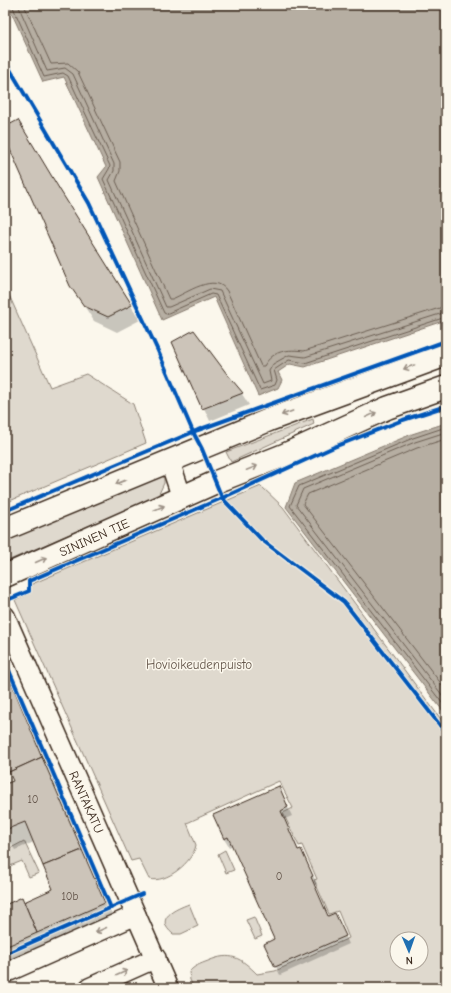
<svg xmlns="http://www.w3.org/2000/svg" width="451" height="993" viewBox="0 0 451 993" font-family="'Comic Neue',sans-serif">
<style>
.green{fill:#dfd9ce;stroke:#8d8276;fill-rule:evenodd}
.water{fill:#b6aea2;stroke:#85796d}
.shadow{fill:#0003}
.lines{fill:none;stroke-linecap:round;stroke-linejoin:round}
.shore{stroke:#6c5f53;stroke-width:1}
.building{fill:#ccc4b9;stroke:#3b2a1e}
.street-casing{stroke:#3b2a1e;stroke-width:22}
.primary-casing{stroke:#3b2a1e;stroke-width:25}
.street{stroke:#fbf7ec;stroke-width:19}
.primary{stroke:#fbf7ec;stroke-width:22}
.cycleway-casing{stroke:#fbf7ec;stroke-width:6}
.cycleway{stroke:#0057b8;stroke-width:4}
.oneway{stroke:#9b9085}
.labels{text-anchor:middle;stroke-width:3;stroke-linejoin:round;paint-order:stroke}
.number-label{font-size:11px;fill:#5f5045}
.street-label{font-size:13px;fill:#3b2a1e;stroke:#fbf7ec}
.park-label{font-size:13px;fill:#64564a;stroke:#fbf7ec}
</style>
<rect width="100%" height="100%" fill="#fbf7ec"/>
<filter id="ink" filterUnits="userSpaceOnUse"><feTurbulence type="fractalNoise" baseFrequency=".025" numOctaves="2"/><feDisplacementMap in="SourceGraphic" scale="8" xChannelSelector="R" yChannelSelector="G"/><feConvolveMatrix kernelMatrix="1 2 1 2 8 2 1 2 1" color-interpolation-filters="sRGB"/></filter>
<g filter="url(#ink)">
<g class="green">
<polygon points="5,286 50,387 86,374 133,404 146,443 5,503"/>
<polygon points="313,419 314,424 231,462 226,452"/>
<polygon points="164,474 164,483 158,496 5,562 5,538"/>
<path d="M261 486 283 507 446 726V988H194L190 980 189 972C194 966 200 964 208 961 231 951 241 958 257 974L275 971 349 938 338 911 329 914 314 880 317 879 302 845 299 846 283 813 293 808 279 781 187 823 196 845C193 862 166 884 149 879L139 859 131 861 15 600 30 593 32 584ZM397 939H421V963H397Z"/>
<polygon points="5,836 11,848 24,841 39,873 29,877 22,861 5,868"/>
<polygon points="225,850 234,870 226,873 218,854"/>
<path d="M189 904 198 926 181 934H173C153 918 176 909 189 904Z"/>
<polygon points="254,917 262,936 255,939 246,920"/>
</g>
<g class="water">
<polygon points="8,5 446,5 446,320 305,367 290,364 278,372 282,380 278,388 258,396 214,297 162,320 98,177 106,167 64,77 43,82"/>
<polygon points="446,423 446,715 286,507 295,483 412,434"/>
</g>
<g class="shadow">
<polygon points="5,128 59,191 140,320 117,332 94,321 71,286 5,135"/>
<polygon points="193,332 242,394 249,405 210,421 173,342"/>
<polygon points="5,665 116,923 49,952 45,944 5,962 5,906 24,903 55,890 34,842 15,850 5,833 5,785 14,781 5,760"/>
<polygon points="278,787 292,816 285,819 299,851 301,850 305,858 317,884 314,886 328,917 335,914 349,944 280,975 265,944 275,940 233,845 229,847 224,839"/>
</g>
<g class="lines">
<g class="shore">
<polyline points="12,5 44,77 63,73 68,76 110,166 109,169 103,179 164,313 166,314 211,294 216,295 260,390 275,385 277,380 274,370 289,360 305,363 446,317"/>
<polyline points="18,5 47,71 65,68 73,74 114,164 114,171 109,180 166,307 169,307 210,289 220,291 263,384 271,381 269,371 273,364 289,355 305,357 446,312"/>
<path d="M24 5 51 64 68 63 78 72 120 162V171L116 181 169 299H172C187 293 215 272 227 291L261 366H264C273 350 288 349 304 351L446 306"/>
<polyline points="446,427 413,438 299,486 290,506 446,708"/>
<polyline points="446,432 415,442 303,489 296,505 446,700"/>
<polyline points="446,439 417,448 308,494 303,504 446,690"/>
</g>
</g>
<g class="building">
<polygon points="18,120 60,190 132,305 108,317 84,306 70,286 5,138 5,127"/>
<polygon points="194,330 227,374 243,393 202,409 172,342"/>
<polygon points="5,668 11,682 5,684"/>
<polygon points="11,682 42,757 9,772 5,763 5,684"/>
<polygon points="42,757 82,850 43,866 25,822 5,830 5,784 13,781 9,772"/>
<polygon points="279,786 288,807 281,811 298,850 301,849 313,876 311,877 328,916 335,913 346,936 275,967 264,944 274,939 228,837 224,839 213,815"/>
<polygon points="82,850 105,903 37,933 24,902 53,889 43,866"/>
<polygon points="22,897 37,933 5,947 5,905"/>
</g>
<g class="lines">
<g class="street-casing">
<g id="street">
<polyline points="170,462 182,498"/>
<polyline points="5,616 168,988"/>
<polyline points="5,973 136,915"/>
<polyline points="89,988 156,958"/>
</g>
</g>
<g class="primary-casing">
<g id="primary">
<polyline points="5,529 269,420 446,355"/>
<polyline points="5,576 216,482 284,455 387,408 446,387"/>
</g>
</g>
<use href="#street" class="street"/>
<use href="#primary" class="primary"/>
<g class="cycleway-casing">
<g id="cycleway">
<polyline points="5,61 89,203 158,351 193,432 202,449 222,498 262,540 344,602 446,733"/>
<polyline points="5,511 198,430 446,341"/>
<polyline points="5,601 29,591 29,581 222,498 334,447 403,420 446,406"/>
<polyline points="5,661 111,908"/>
<polyline points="5,954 142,894"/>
</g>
</g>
<use href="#cycleway" class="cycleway"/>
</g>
<defs><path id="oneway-shaft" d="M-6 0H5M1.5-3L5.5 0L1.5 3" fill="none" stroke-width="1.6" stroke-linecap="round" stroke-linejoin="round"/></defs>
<g class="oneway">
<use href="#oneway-shaft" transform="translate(409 367) rotate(159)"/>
<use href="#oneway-shaft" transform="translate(287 413) rotate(160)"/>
<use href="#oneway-shaft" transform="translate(371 415) rotate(-25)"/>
<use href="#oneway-shaft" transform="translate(252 468) rotate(-22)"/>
<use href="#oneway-shaft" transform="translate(121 482) rotate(158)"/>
<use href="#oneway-shaft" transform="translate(159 508) rotate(-24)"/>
<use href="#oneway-shaft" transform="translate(41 560) rotate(-24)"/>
<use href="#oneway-shaft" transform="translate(101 930) rotate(156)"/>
<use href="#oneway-shaft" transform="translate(122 973) rotate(-24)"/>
</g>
</g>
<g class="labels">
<g class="number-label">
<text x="33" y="803">10</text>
<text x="279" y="880">0</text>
<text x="70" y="900">10b</text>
</g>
<g class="street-label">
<text transform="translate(94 537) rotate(-24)" y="5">SININEN TIE</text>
<text transform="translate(87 802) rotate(66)" y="5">RANTAKATU</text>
</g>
<g class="park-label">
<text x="199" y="669">Hovioikeudenpuisto</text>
</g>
</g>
<rect width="451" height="993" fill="none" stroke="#fbf7ec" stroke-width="20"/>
<rect x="10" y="10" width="431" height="973" fill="none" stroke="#3b2a1e" stroke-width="1.5" filter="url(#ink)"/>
<g transform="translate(409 951) rotate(178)"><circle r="19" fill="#fbf7ec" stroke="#aea59a"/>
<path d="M0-3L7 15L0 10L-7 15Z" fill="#1f6fb2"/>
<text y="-6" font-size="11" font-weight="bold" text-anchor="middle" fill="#3b2a1e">N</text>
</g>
</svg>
